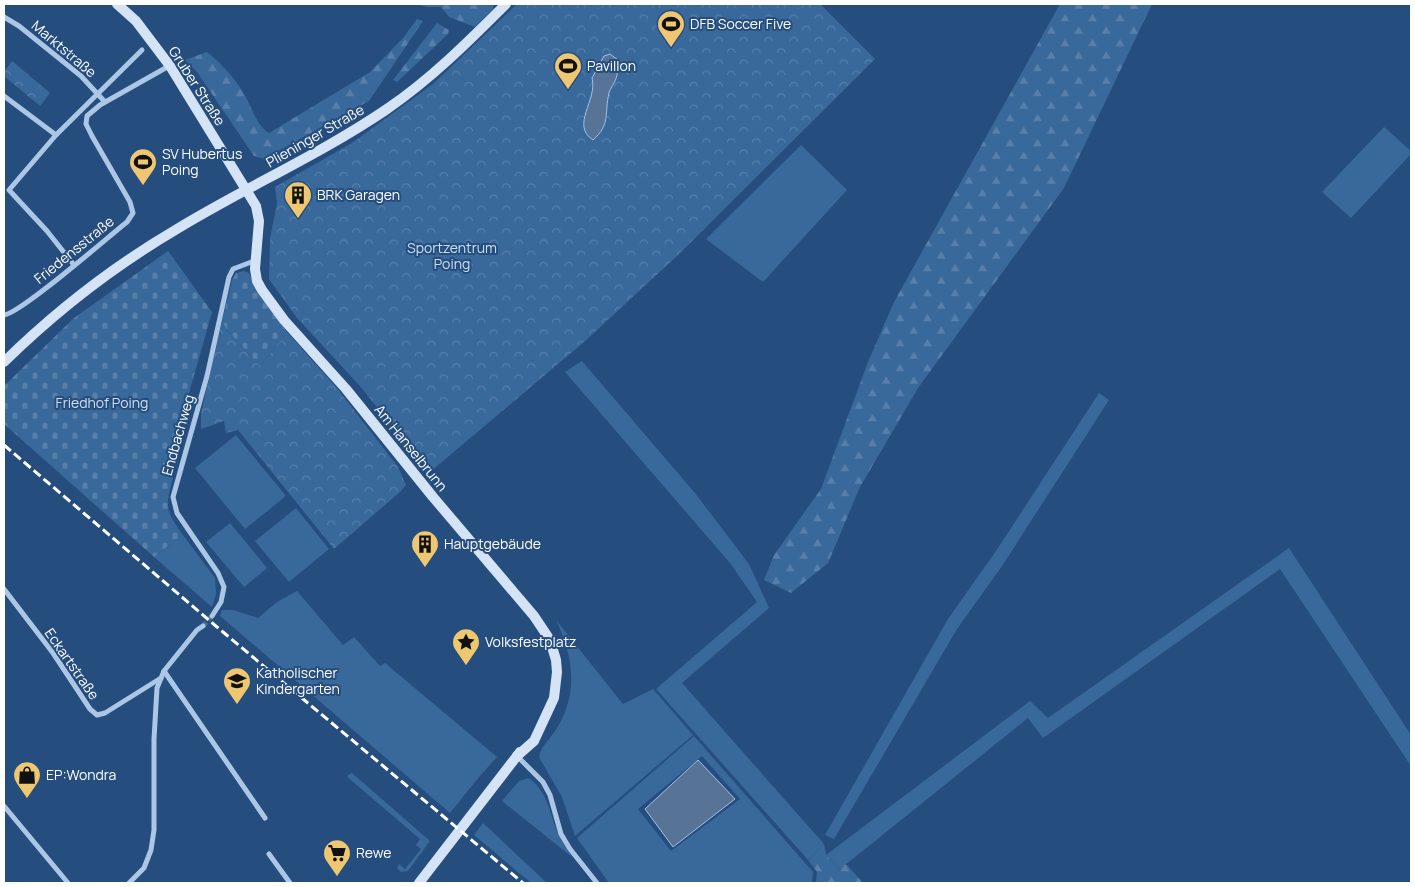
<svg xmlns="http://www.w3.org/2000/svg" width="1415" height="887" viewBox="0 0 1415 887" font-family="Manrope,sans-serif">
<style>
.grass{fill:#39689b;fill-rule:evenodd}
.forest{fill:url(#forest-firs)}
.cemetery{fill:url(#cemetery-stones)}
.park{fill:url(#park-crowns)}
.water{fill:#577396;stroke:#9fc2e6}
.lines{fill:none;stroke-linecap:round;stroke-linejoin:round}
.street-tunnel{stroke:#466991;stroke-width:5;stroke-dasharray:5 2.5;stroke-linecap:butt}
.street{stroke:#abc7e5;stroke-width:5}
.secondary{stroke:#d4e3f5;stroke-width:10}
.rail{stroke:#fff;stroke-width:3;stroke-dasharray:9 4;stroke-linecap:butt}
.labels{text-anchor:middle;stroke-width:4;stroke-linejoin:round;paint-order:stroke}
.poi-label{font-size:14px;fill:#fff;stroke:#254e7e;text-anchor:start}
.street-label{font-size:14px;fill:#fff;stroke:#254e7e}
.park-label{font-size:14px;fill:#cee0f4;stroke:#254e7e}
</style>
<defs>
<pattern id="forest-firs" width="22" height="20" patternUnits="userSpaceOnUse" patternTransform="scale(1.25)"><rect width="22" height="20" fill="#39689b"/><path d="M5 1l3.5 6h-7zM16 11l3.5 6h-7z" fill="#577faa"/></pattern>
<pattern id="cemetery-stones" width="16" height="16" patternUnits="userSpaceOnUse" patternTransform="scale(1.25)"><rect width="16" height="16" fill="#39689b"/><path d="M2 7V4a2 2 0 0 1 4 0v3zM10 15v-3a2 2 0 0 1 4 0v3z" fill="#577faa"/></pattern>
<pattern id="park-crowns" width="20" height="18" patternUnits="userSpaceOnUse" patternTransform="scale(1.25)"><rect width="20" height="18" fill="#39689b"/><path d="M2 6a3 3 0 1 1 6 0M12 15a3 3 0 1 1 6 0" fill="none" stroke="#577faa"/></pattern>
</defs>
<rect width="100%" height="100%" fill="#254e7e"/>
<g class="grass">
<polygon points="1384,127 1411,151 1411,154 1351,218 1322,192"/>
<polygon points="801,145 847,190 763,282 706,239"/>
<polygon points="582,361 695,493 749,564 769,608 682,683 824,844 808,860 656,689 757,602 730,563 565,372"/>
<polygon points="1099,393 1109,400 1002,566 957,629 834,839 825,835 948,619 998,548"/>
<polygon points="236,435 286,496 245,529 195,468"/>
<polygon points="296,508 329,549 289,582 255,541"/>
<polygon points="230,523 267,568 244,587 206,542"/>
<polygon points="183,535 215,578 216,594 212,607 154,557"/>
<polygon points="1289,548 1411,735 1411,766 1280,569 1043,738 1028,718 839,870 826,855 1030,701 1048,718"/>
<polygon points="297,591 343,645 354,637 380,666 385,663 497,757 479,777 450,813 220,616 222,610 233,610 258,618 277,602"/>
<path d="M556 620 623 704 653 689 693 735 575 836 562 797 539 757C541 746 552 737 557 728 579 692 573 656 556 620Z"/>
<path d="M694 736 813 872 812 883H609L577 838ZM702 756 740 799 671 851 638 809Z"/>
<polygon points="352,773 430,841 408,871 401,872 397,868 399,864 405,869 421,849 416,845 420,839 352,781 347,776"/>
<path d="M529 778C549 794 549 812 558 833 562 841 567 849 572 857L502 801 519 781Z"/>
<polygon points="483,823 547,883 531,883 474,835"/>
</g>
<g class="forest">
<polygon points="417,4 493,4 493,9 475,27 449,17 441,7 427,7"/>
<polygon points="1060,4 1152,4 1064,188 918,388 860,487 828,563 791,593 764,580 774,555 821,489 868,362 894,302"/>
<path d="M417 19 423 21 369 101 264 159 254 156 197 72 185 60 207 52C221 63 235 78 244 94 252 107 256 125 269 133L370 72 404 37Z"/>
<polygon points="437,23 449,30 448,34 397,82 393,80"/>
<polygon points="824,844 826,855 839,870 846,864 863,883 816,883 817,872 808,860"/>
</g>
<g class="cemetery">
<path d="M168 251 212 312 170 460 164 471 173 478C165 507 165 510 183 535L154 557 4 424V386L74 318Z"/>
<polygon points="244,271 249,273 258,293 287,332 260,366 227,330 222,322 232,280 236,273"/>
</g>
<g class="park">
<polygon points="517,4 820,4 875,59 677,256 584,342 430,472 359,385 297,318 269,279 270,239 277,203 275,187 352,143 433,84"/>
<polygon points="12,61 50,93 40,106 4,76 4,72"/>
<polygon points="222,322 227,330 260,366 287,332 336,387 398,467 406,485 400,492 334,549 238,430 226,433 224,421 201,429 201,413"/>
</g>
<g class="water">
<path d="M610 54 618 60C618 68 618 76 614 83 612 87 610 89 609 93 604 114 611 124 593 140 570 125 598 100 592 78L604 56Z"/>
<polygon points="698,760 735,799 673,847 645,809"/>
</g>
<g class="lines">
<polyline class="street-tunnel" points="203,626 212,616"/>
<g class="street">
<polyline points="4,17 19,26 81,76 105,102"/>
<polyline points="4,96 56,135 9,190 47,231 74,265"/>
<polyline points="56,135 142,50"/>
<path d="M4 315C20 314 108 237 127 222L133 213 130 202 92 136 86 124 87 116 100 105 169 66"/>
<polyline points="4,589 53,653 90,709 97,715 105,713 161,678"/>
<polyline points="212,616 221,602 224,587 218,573 177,513 173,497 207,376 229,277 233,269 254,261"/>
<polyline points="164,671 265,818"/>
<polyline points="517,756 543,782 550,795 561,834 570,849 597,883"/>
<polyline points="4,806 68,883"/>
<polyline points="269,854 290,883"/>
<polyline points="129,883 144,868 151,850 154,830 154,739 157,688 164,671 197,630 203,626"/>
</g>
<g class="secondary">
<polyline points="117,4 136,21 170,66 256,206 259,221 255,269 257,281 262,290 284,320 346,389 433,497 534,616 550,640 556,660 557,672 554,698 534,741 517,756"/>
<path d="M4 362C56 311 114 266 177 229 246 187 321 154 387 109 431 79 469 41 506 4"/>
<polyline points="419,883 520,752"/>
</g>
<polyline class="rail" points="4,445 217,627 523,883"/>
</g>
<defs>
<g id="stadium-pin" transform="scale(1.4375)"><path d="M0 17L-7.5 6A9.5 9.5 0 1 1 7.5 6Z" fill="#eec770" stroke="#254e7e"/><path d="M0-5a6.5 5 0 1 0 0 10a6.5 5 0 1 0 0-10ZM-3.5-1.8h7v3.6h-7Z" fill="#111"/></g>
<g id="building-pin" transform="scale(1.4375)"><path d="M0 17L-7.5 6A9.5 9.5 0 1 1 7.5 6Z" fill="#eec770" stroke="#254e7e"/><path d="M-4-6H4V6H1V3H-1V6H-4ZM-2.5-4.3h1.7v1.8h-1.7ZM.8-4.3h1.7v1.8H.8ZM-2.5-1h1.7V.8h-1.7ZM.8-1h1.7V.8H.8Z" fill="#111"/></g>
<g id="sight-pin" transform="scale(1.4375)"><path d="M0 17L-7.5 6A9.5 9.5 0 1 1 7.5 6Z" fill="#eec770" stroke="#254e7e"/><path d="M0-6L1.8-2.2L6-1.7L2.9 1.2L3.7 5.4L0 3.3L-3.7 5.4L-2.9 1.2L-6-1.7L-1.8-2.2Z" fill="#111"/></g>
<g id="school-pin" transform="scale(1.4375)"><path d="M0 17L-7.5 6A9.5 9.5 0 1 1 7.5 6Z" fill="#eec770" stroke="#254e7e"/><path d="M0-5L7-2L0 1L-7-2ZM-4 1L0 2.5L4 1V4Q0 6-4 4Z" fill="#111"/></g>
<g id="shop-pin" transform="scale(1.4375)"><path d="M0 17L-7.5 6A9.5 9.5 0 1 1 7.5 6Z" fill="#eec770" stroke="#254e7e"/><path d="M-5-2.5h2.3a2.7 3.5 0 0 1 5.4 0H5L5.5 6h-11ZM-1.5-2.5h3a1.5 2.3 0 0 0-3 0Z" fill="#111"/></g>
<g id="supermarket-pin" transform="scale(1.4375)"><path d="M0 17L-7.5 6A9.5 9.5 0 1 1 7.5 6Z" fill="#eec770" stroke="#254e7e"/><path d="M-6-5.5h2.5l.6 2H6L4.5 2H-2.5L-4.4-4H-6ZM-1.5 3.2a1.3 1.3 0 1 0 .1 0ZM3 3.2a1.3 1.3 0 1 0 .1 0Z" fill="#111"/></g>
</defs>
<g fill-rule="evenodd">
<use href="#stadium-pin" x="671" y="24"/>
<use href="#stadium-pin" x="568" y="66"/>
<use href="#stadium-pin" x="143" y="162"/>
<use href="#building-pin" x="298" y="195"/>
<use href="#building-pin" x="425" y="544"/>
<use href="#sight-pin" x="466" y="642"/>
<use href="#school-pin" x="237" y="681"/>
<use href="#shop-pin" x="27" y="775"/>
<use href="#supermarket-pin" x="337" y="853"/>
</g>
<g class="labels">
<g class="poi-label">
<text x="690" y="29">DFB Soccer Five</text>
<text x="587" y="71">Pavillon</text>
<text x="162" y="159">SV Hubertus<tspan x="162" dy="16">Poing</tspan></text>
<text x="317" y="200">BRK Garagen</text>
<text x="444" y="549">Hauptgebäude</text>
<text x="485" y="647">Volksfestplatz</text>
<text x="256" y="678">Katholischer<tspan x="256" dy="16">Kindergarten</tspan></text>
<text x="46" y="780">EP:Wondra</text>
<text x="356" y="858">Rewe</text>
</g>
<g class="street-label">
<text transform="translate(64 49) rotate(40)" y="5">Marktstraße</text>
<text transform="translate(197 86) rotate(57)" y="5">Gruber Straße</text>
<text transform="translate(315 136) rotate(-30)" y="5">Plieninger Straße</text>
<text transform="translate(74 250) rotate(-39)" y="5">Friedensstraße</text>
<text transform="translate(178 435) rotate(-74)" y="5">Endbachweg</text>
<text transform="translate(411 448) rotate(51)" y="5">Am Hanselbrunn</text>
<text transform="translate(72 664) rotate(55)" y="5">Eckartstraße</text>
</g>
<g class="park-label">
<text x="452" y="253">Sportzentrum<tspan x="452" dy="16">Poing</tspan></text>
<text x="102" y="408">Friedhof Poing</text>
</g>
</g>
<rect width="1415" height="887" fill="none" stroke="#ffffff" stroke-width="10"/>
</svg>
